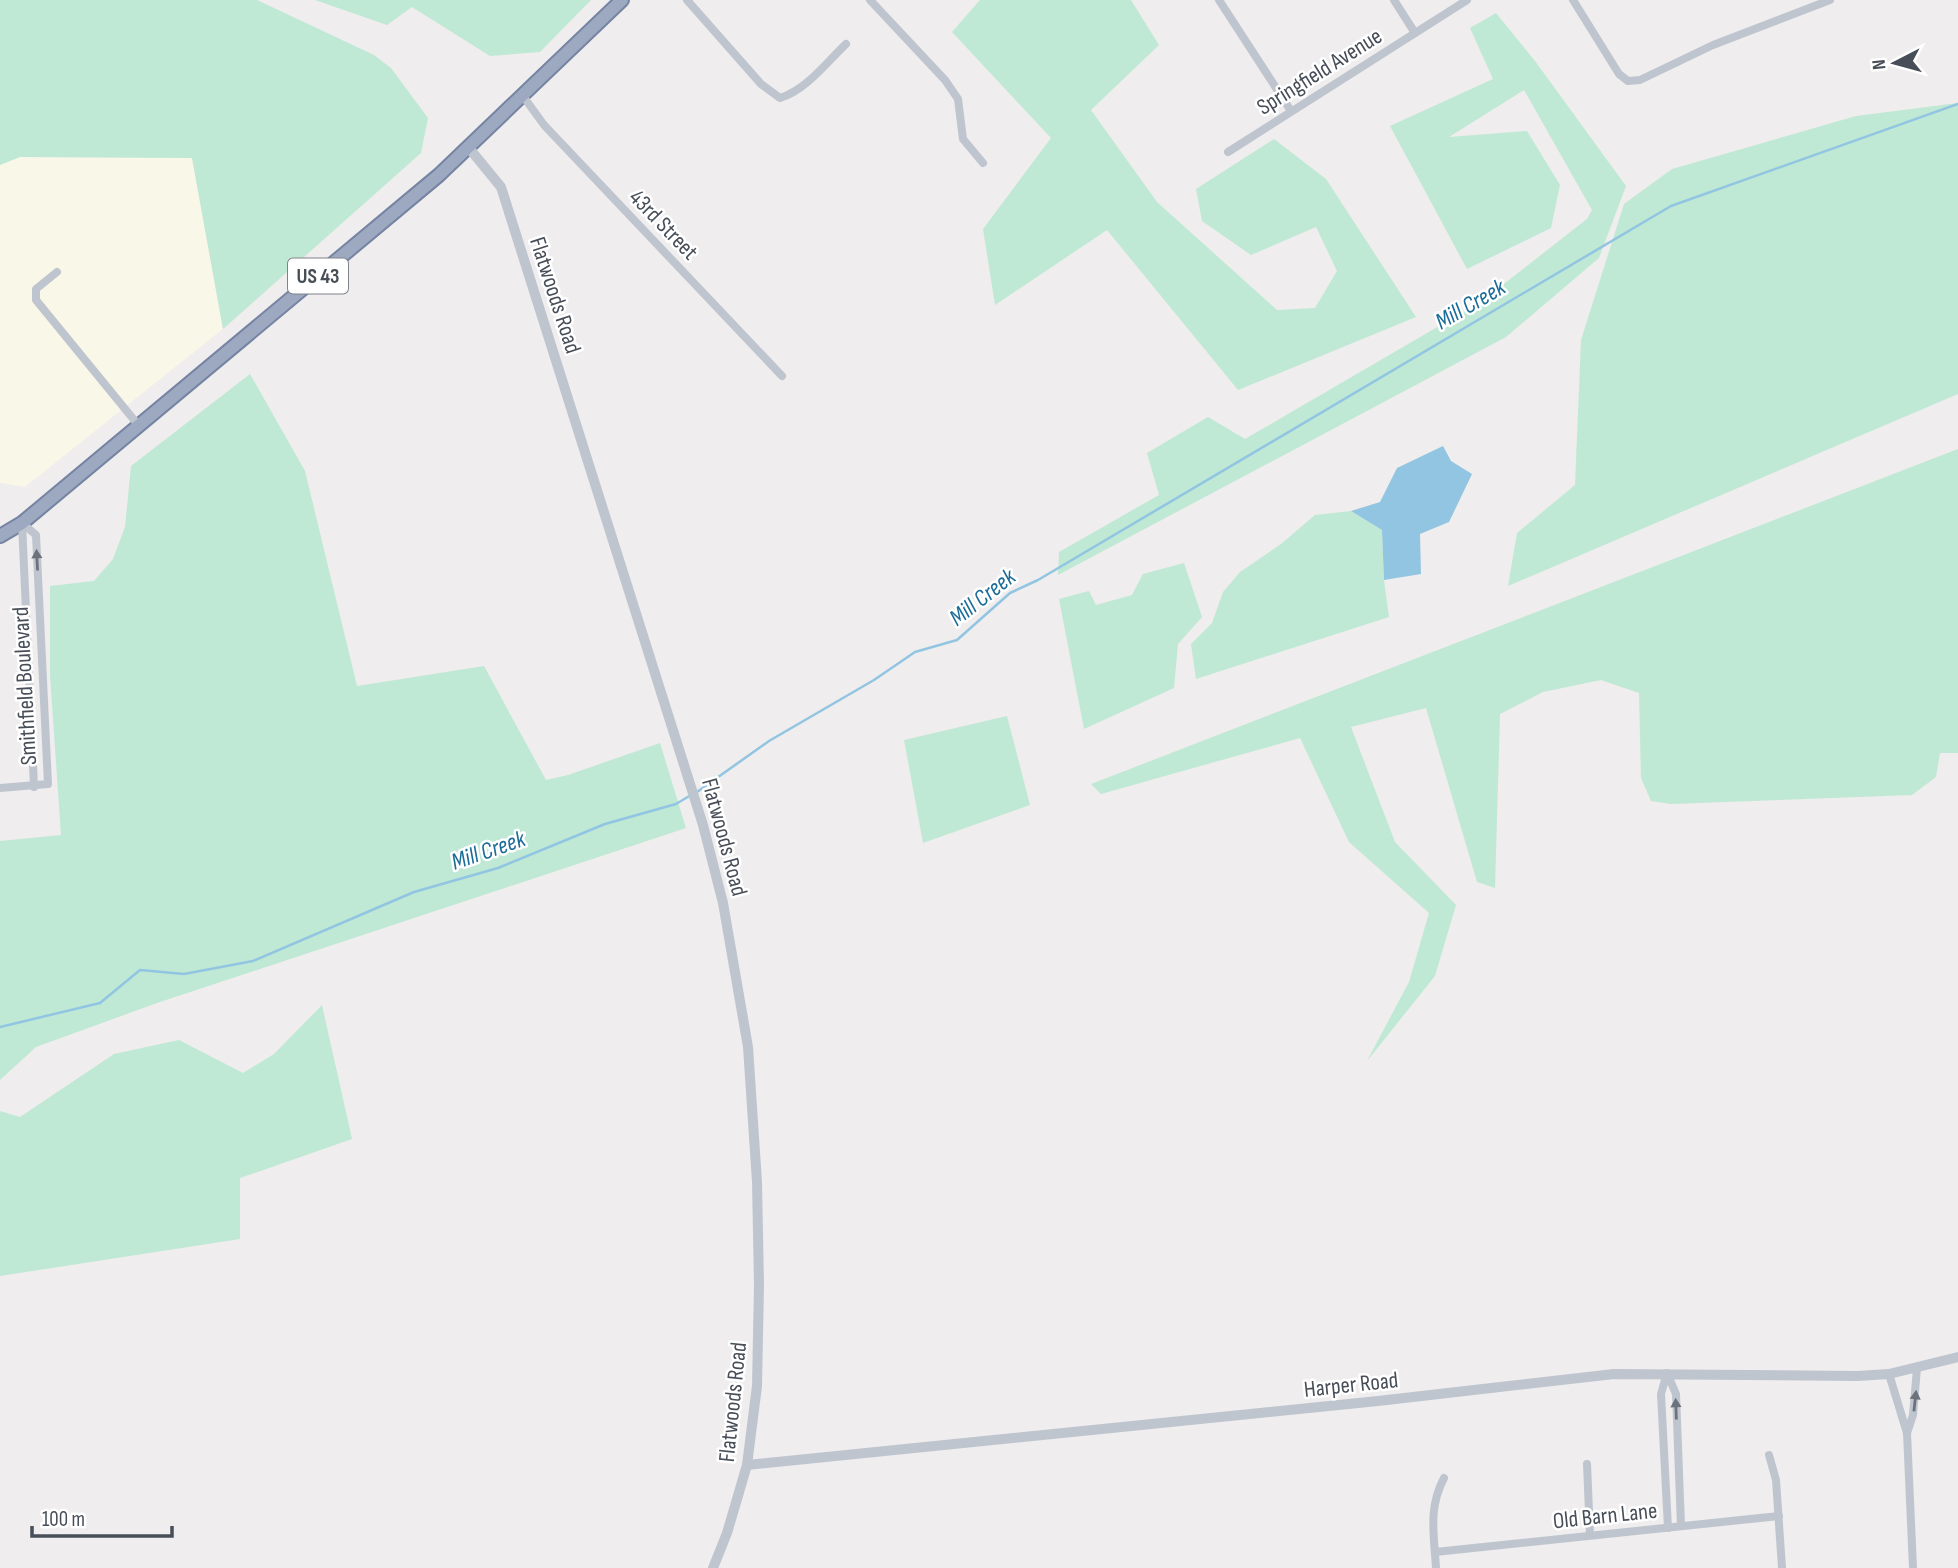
<svg xmlns="http://www.w3.org/2000/svg" width="1958" height="1568" viewBox="0 0 1958 1568" font-family="'Sofia Sans Condensed',sans-serif">
<style>
.commercial{fill:#f9f7e7}
.green{fill:#bfe9d5}
.water{fill:#91c5e2}
.lines{fill:none;stroke-linecap:round;stroke-linejoin:round}
.stream{stroke:#91c5e2;stroke-width:2.5}
.trunk-casing{stroke:#7584a2;stroke-width:16}
.minor{stroke:#bfc5ce;stroke-width:8}
.tertiary{stroke:#bfc5ce;stroke-width:10}
.trunk{stroke:#9ca9c0;stroke-width:12}
.oneway{fill:#6b727b}
.labels{text-anchor:middle;stroke-width:5;stroke-linejoin:round;paint-order:stroke}
.shield{fill:#fff;stroke:#7e838a;stroke-width:2}
.shield-label{font-size:21px;font-weight:bold;fill:#474e58}
.street-label{font-size:23px;fill:#474e58;stroke:#fff}
.water-label{font-size:24px;font-style:italic;fill:#1b6c97;stroke:#fff}
</style>
<rect width="100%" height="100%" fill="#efeded"/>
<polygon class="commercial" points="20,157 192,158 223,329 25,487 0,483 0,165"/>
<g class="green">
<polygon points="0,0 257,0 374,55 391,68 428,118 421,153 223,329 192,158 20,157 0,165"/>
<polygon points="315,0 591,0 540,52 490,56 412,7 387,25"/>
<polygon points="980,0 1131,0 1159,45 1091,110 1157,202 1277,310 1315,308 1337,271 1316,227 1251,255 1202,221 1196,189 1274,139 1326,179 1416,317 1238,390 1107,230 995,305 983,229 1051,138 952,32"/>
<polygon points="1496,13 1535,61 1626,186 1599,258 1506,337 1058,575 1059,552 1159,495 1147,453 1208,417 1245,439 1482,301 1587,219 1592,210 1524,90 1449,137 1527,131 1560,185 1551,228 1467,269 1390,126 1493,79 1470,28"/>
<polygon points="1958,103 1958,394 1508,586 1517,533 1575,485 1581,340 1624,204 1672,169 1856,116"/>
<polygon points="250,374 305,471 357,686 484,666 546,780 568,775 660,743 686,828 157,1003 36,1047 0,1080 0,841 61,835 50,675 50,586 94,581 113,559 125,527 131,466"/>
<polygon points="1958,449 1958,753 1940,753 1936,777 1912,795 1671,804 1651,801 1641,778 1639,693 1601,680 1543,692 1500,714 1495,888 1477,882 1426,708 1351,727 1395,842 1456,905 1435,976 1367,1061 1409,982 1429,913 1349,842 1300,738 1101,794 1091,784"/>
<polygon points="1351,511 1382,530 1384,580 1389,617 1196,679 1191,644 1212,623 1223,592 1240,572 1281,544 1315,515"/>
<polygon points="1184,563 1202,617 1178,644 1174,688 1084,729 1059,599 1089,591 1096,605 1132,595 1143,574"/>
<polygon points="1007,716 1030,805 923,843 904,740"/>
<polygon points="322,1005 352,1139 240,1178 240,1239 0,1276 0,1111 20,1117 114,1054 179,1040 243,1073 274,1054"/>
</g>
<polygon class="water" points="1443,446 1451,461 1472,474 1449,522 1420,534 1421,574 1384,580 1382,530 1351,511 1380,502 1397,468"/>
<g class="lines">
<g class="stream">
<polyline points="697,792 769,741 874,680 915,652 957,640 1010,593 1038,580 1671,206 1958,104"/>
<polyline points="0,1027 100,1003 140,970 184,974 253,961 414,892 498,868 605,824 676,804 691,795"/>
</g>
<g class="trunk-casing">
<polyline id="trunk" points="0,536 22,523 439,175 622,0"/>
</g>
<g class="minor">
<path d="M687 0 761 84 780 98C806 90 826 63 846 44"/>
<polyline points="870,0 945,80 958,99 963,139 983,163"/>
<polyline points="1219,0 1291,111"/>
<polyline points="1394,0 1415,33"/>
<polyline points="1573,0 1619,74 1628,81 1640,80 1713,45 1830,0"/>
<polyline points="523,96 544,125 782,376"/>
<polyline points="1228,152 1467,0"/>
<polyline points="57,272 36,289 36,300 139,426"/>
<polyline points="22,523 34,787"/>
<polyline points="0,788 48,784 36,535 22,523"/>
<polyline points="1889,1374 1907,1433 1913,1568"/>
<polyline points="1907,1433 1913,1415 1917,1368"/>
<polyline points="1769,1455 1776,1480 1782,1568"/>
<polyline points="1587,1464 1590,1535"/>
<polyline points="1668,1528 1661,1394 1667,1373 1676,1394 1681,1526"/>
<polyline points="1435,1552 1779,1516"/>
<path d="M1436 1568C1434 1535 1428 1508 1444 1478"/>
</g>
<g class="tertiary">
<polyline points="469,148 501,187 703,825 723,903 748,1047 757,1182 759,1285 757,1386 747,1465 727,1533 713,1568"/>
<polyline points="747,1465 1378,1401 1614,1374 1857,1376 1889,1374 1958,1357"/>
</g>
<use href="#trunk" class="trunk"/>
</g>
<defs><path id="oneway-solid" d="M-6-.8H1V-3.2L6.5 0L1 3.2V.8H-6Z" transform="scale(1.75)"/></defs>
<g class="oneway">
<use href="#oneway-solid" transform="translate(37 560) rotate(-93)"/>
<use href="#oneway-solid" transform="translate(1915 1401) rotate(-84)"/>
<use href="#oneway-solid" transform="translate(1676 1409) rotate(-92)"/>
</g>
<g class="labels">
<rect class="shield" x="288" y="258.5" width="60" height="35" rx="5"/>
<g class="shield-label">
<text x="318" y="283">US 43</text>
</g>
<g class="street-label">
<text transform="translate(1319 71) rotate(-32)" y="8">Springfield Avenue</text>
<text transform="translate(664 224) rotate(46)" y="8">43rd Street</text>
<text transform="translate(556 295) rotate(72)" y="8">Flatwoods Road</text>
<text transform="translate(24 686) rotate(-93)" y="8">Smithfield Boulevard</text>
<text transform="translate(725 837) rotate(75)" y="8">Flatwoods Road</text>
<text transform="translate(1351 1384) rotate(-6)" y="8">Harper Road</text>
<text transform="translate(732 1402) rotate(-84)" y="8">Flatwoods Road</text>
<text transform="translate(1605 1515) rotate(-6)" y="8">Old Barn Lane</text>
</g>
<g class="water-label">
<text transform="translate(1470 304) rotate(-30)" y="8">Mill Creek</text>
<text transform="translate(982 597) rotate(-38)" y="8">Mill Creek</text>
<text transform="translate(488 850) rotate(-19)" y="8">Mill Creek</text>
</g>
</g>
<g transform="translate(1895 63) rotate(264)" stroke="#ffffff" stroke-width="5" paint-order="stroke">
<path d="M0-5L12 26L0 18L-12 26Z" fill="#474e58"/>
<text y="-10" font-size="19" font-weight="bold" text-anchor="middle" fill="#474e58">N</text>
</g>
<path d="M32 1526v10h140v-10" fill="none" stroke="#474e58" stroke-width="3.5"/>
<text x="42" y="1526" font-size="21" fill="#474e58" stroke="#ffffff" stroke-width="5" paint-order="stroke">100 m</text>
</svg>
